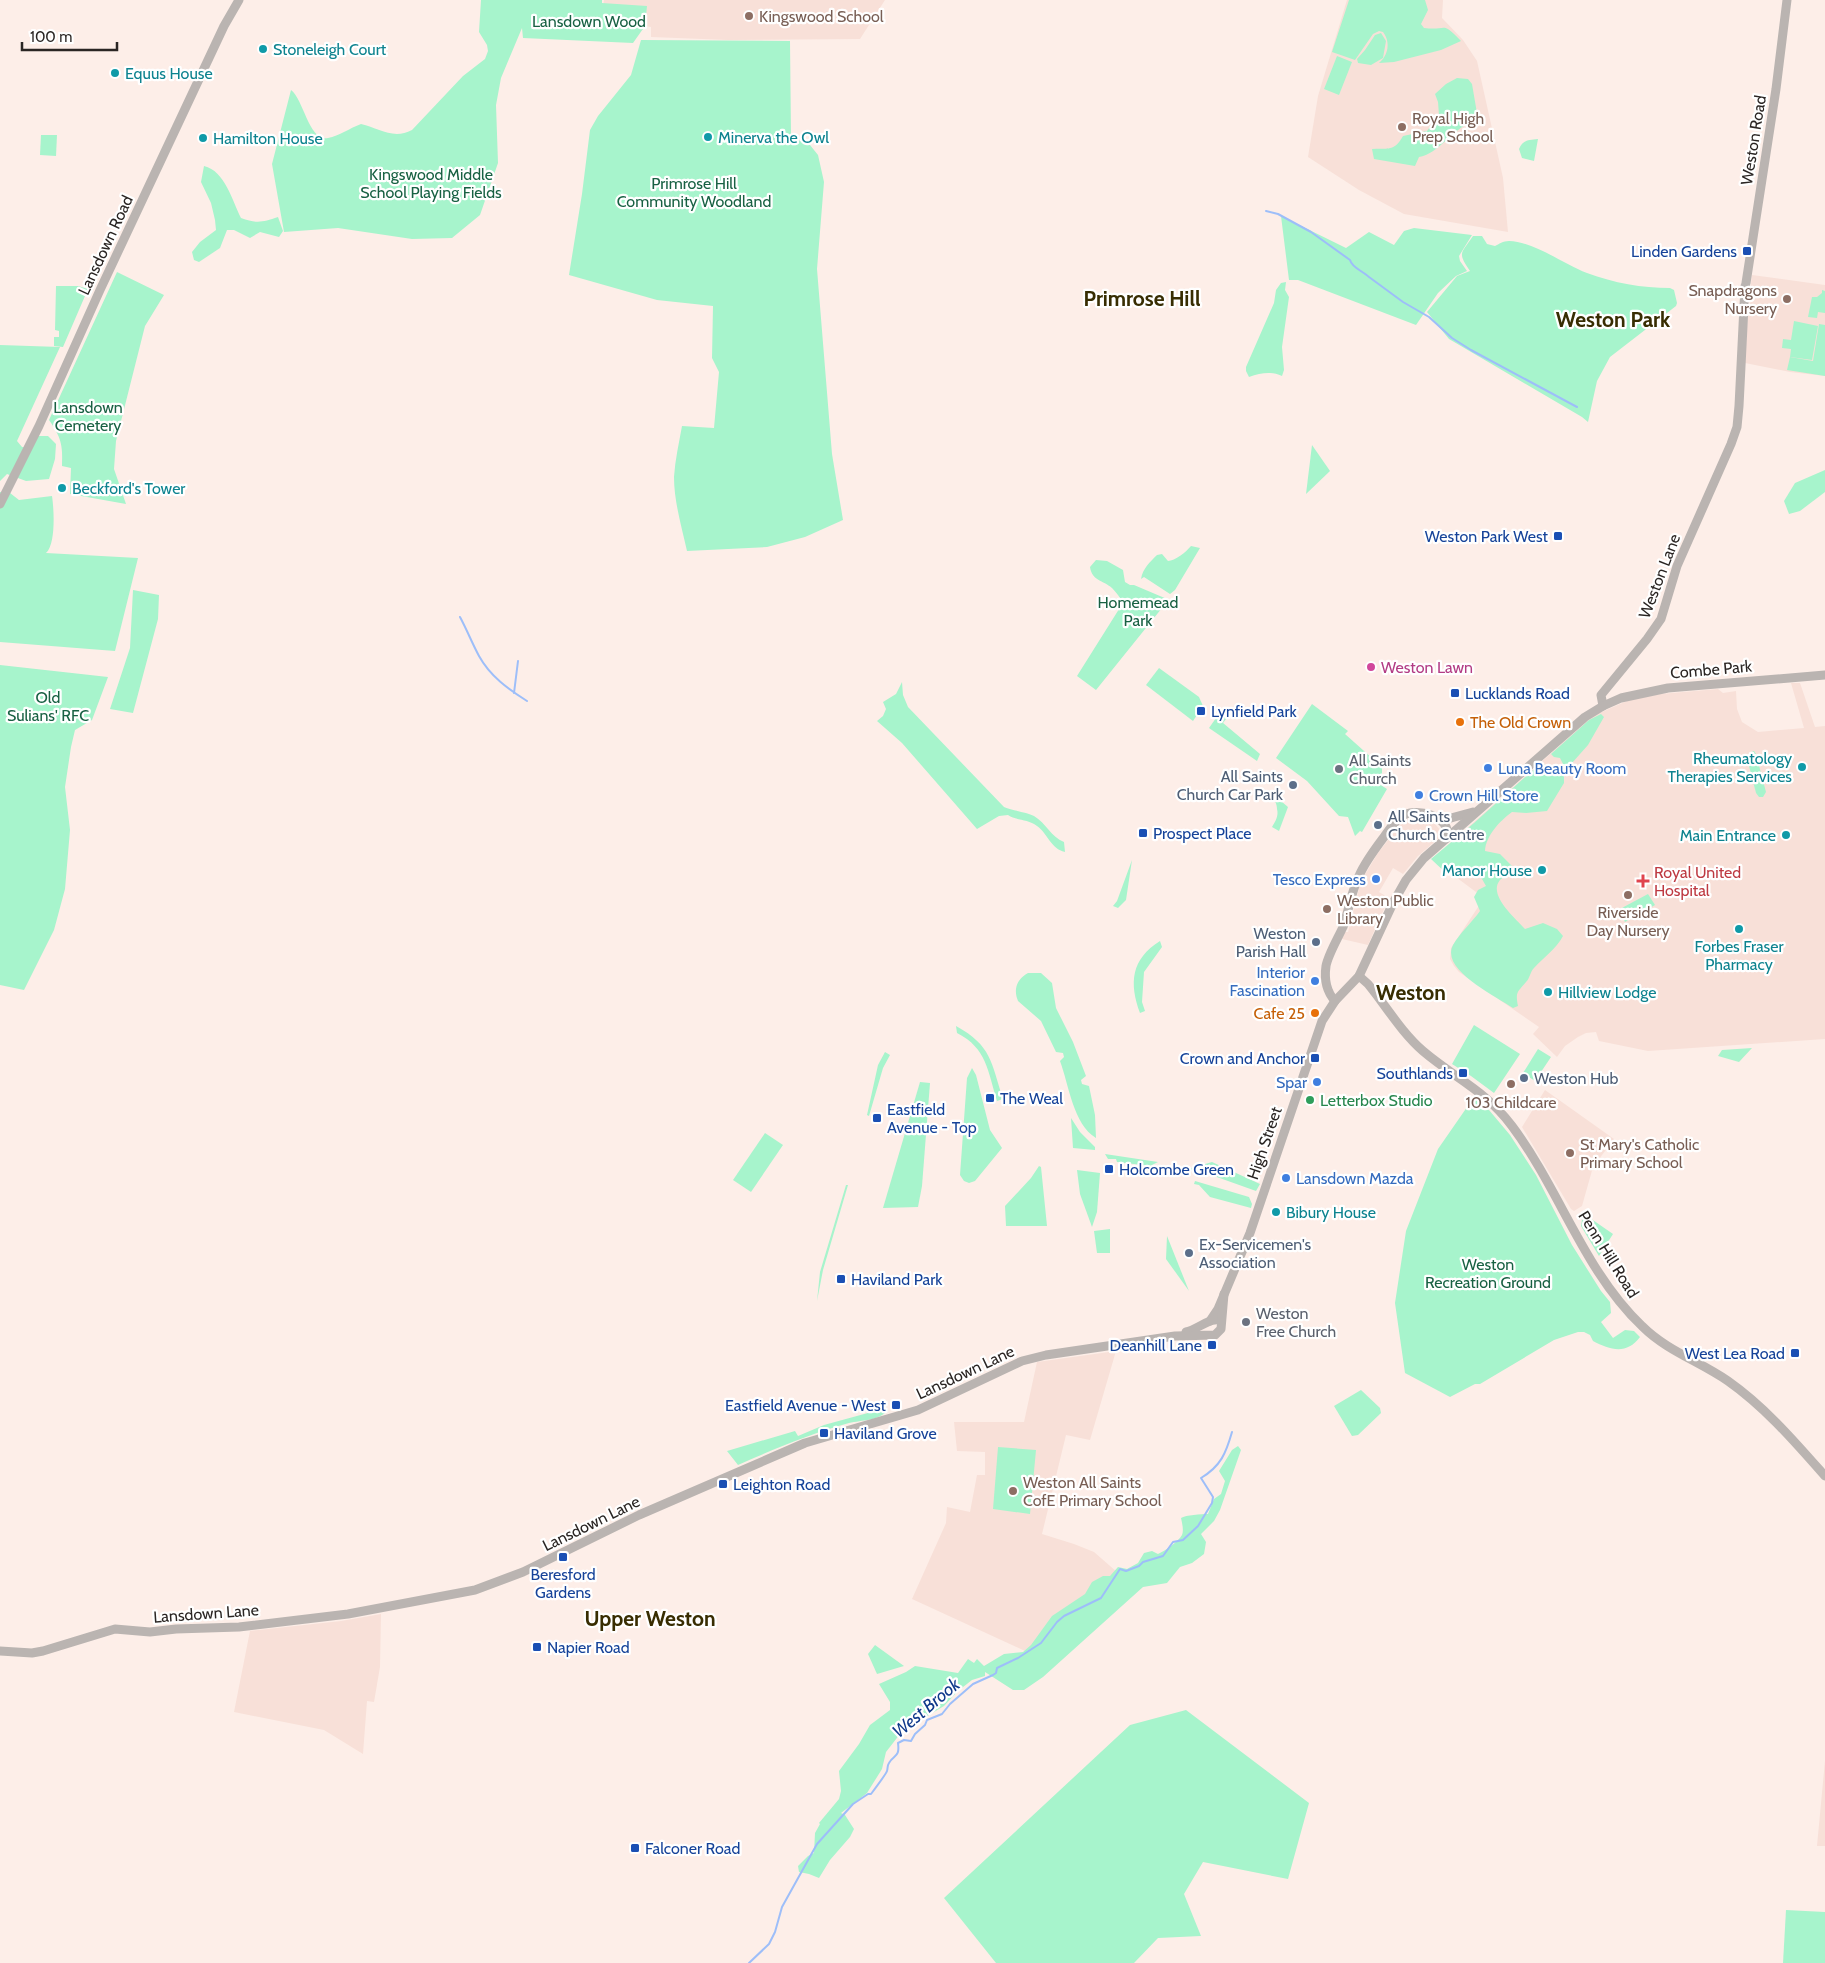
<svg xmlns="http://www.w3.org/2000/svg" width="1825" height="1963" viewBox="0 0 1825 1963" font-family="Cabin,sans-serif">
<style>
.built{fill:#f8e0d8}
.green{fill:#a7f4cc}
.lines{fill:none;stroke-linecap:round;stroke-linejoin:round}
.stream{stroke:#9dbef9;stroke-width:2}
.minor{stroke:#bab4b1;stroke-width:9}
.education-dot{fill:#8d6e63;stroke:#fff;stroke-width:2}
.culture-dot{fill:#0f9aa8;stroke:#fff;stroke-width:2}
.transit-dot{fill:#1a4fb4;stroke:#fff;stroke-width:2}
.hotel-dot{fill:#d1479c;stroke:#fff;stroke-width:2}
.food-dot{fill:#e8710a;stroke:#fff;stroke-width:2}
.shop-dot{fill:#3f7fe0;stroke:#fff;stroke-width:2}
.worship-dot{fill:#6b7280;stroke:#fff;stroke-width:2}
.service-dot{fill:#5c6f8a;stroke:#fff;stroke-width:2}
.health-dot{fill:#e0444e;stroke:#fff;stroke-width:2}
.leisure-dot{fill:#2e9e5b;stroke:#fff;stroke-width:2}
.labels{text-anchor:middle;stroke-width:4.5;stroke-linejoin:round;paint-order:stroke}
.education-label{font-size:16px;fill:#785e54;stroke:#fff;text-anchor:start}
.park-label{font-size:16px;fill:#186143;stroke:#fff}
.culture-label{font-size:16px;fill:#0d838f;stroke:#fff;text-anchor:start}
.street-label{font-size:16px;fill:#2a2523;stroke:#fff}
.transit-label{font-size:16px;fill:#164399;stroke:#fff;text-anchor:start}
.hotel-label{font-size:16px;fill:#b23c85;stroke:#fff;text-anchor:start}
.food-label{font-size:16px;fill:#c56008;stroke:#fff;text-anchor:start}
.worship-label{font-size:16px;fill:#5b616d;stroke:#fff;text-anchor:start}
.shop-label{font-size:16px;fill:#366cbe;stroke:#fff;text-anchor:start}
.service-label{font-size:16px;fill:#4e5e75;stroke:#fff;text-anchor:start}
.health-label{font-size:16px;fill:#be3a42;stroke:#fff;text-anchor:start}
.leisure-label{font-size:16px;fill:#27864d;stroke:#fff;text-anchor:start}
.water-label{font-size:18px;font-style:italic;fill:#0f398b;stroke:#fff}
.district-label{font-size:21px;font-weight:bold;fill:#382d02;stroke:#fff}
</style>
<rect width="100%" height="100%" fill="#fdeee8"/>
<g class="built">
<polygon points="604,0 885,0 860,39 728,40 651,37 651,27 643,26 603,6"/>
<polygon points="1347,0 1443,0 1442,18 1463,40 1477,61 1503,178 1508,232 1404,214 1359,190 1308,157 1318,96"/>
<polygon points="1752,275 1825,285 1825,376 1790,372 1745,363 1748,311"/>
<polygon points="1791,683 1800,683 1815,727 1825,726 1825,1039 1648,1051 1599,1041 1596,1032 1586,1033 1578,1037 1565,1046 1557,1057 1533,1034 1539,1027 1459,972 1454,966 1450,959 1451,948 1484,898 1437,863 1446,847 1586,722 1595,715 1629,700 1660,694 1718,689 1723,693 1736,691 1737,709 1742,722 1758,732 1804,728"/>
<polygon points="1409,818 1418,818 1435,824 1440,830 1439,838 1418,856 1403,874 1393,868 1379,892 1389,898 1368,945 1342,939 1344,932 1348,932 1361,881 1378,853 1403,821"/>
<polygon points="1545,1090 1614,1139 1593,1167 1582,1206 1574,1211 1571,1209 1522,1127"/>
<polygon points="1116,1351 1090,1440 1066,1435 1042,1534 1074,1544 1094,1552 1117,1572 1025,1651 912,1599 946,1523 947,1507 970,1512 977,1475 985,1475 985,1452 957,1451 954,1422 1024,1422 1037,1362"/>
<polygon points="381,1614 380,1667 374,1702 367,1701 363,1754 324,1730 234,1712 250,1631 341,1621"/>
<polygon points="1825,1761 1825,1846 1817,1846"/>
</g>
<g class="green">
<path d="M481 0H602V3L647 6 645 26 633 43 523 38 522 28 501 78 496 105 498 163 480 215 452 238 412 239 338 228 284 232 272 164 291 90C304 100 309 142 328 138 339 136 350 128 361 124 379 128 393 140 412 130L463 76 485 59 488 51 487 45 479 32Z"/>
<path d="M1349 0H1425L1428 10 1421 24 1424 28C1448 31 1441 20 1461 41L1441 50 1394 62 1379 63C1388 56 1391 42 1383 32L1379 31 1373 34 1355 60 1332 52Z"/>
<polygon points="1381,33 1386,41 1383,58 1371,65 1358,63 1357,59 1365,50 1375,35"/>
<path d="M641 40 790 41 791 137 810 145 818 155 824 182 817 269 832 454 843 520 805 537 767 547 687 551C682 528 674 502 674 477 675 460 679 443 682 426L714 428 719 372 712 358 713 306 657 300 569 275 582 194 590 130 598 116 631 75Z"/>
<polygon points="1337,56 1352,62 1339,95 1324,89"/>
<path d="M1457 78 1468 79 1472 84 1478 119C1454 126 1438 155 1419 157L1415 166 1374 159 1372 149C1388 148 1394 152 1403 136L1427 131 1439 115 1438 102 1435 94 1446 84Z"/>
<polygon points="41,135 57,135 56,156 40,155"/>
<path d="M1538 139 1534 161 1522 158 1519 149C1523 140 1528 140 1538 139Z"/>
<path d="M204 166C225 171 232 200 241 218 257 224 263 222 278 217L283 231 279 237 260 232 250 238 234 230H227L220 248 199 262 194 260 192 252 200 242 216 230 215 220 211 203 201 182Z"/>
<polygon points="1281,216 1346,248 1369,232 1394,245 1404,231 1414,228 1472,235 1459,256 1460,261 1467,271 1456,276 1438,293 1416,325 1298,280 1289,280"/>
<path d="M1473 236H1482L1487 244 1495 246C1499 244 1503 241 1509 241 1535 242 1563 264 1587 273 1614 283 1642 288 1670 288L1674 290 1677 303 1676 306 1610 357 1597 381 1588 422 1582 417 1449 339 1427 312 1457 276 1470 271C1457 252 1461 254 1473 236Z"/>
<path d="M117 272 164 295 145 326 116 441 114 469 126 504 70 494 71 468 62 466C63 445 61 437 49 420Z"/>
<path d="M1286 282 1285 290 1289 297 1282 347 1284 370 1282 376C1271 371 1261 373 1249 377L1246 371V367L1274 303 1276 290 1281 283Z"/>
<polygon points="56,286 78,286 88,289 63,347 54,346 54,337 59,337 59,331 55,330"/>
<polygon points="1822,290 1825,291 1825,313 1818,312 1817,318 1808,317 1812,297 1817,297 1822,293"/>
<polygon points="1794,321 1818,326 1812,360 1790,357 1791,349 1782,348 1783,339 1791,340"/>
<polygon points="1819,324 1825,325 1825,376 1787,370 1790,357 1813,361"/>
<polygon points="0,345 60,347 17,441 22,447 31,448 38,436 48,436 56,444 55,459 49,479 26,481 7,474 0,481"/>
<polygon points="1312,445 1330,471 1306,494"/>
<polygon points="1825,470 1825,492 1800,511 1789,514 1784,501 1795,483"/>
<path d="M0 492 10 493 19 500 52 496C54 509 56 544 46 553L138 558 115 651 0 642Z"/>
<path d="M1191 546 1200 548 1175 590 1170 594 1144 577 1141 579C1143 568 1150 562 1157 555L1162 554 1168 561C1175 561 1186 552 1191 546Z"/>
<path d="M1096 560 1107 561 1123 570 1125 582 1130 585H1134L1167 599 1166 603 1096 690 1077 676 1126 598H1120C1118 595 1115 591 1112 588 1103 580 1092 581 1090 567Z"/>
<polygon points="133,590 159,595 158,619 133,713 110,709 130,648"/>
<polygon points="0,665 108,677 92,720 75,730 71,747 65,787 70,830 65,889 54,930 24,990 0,985"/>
<polygon points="1159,668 1199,697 1203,706 1193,721 1146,685"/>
<path d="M902 682 903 695 908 707 1004 807C1013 811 1027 812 1034 816 1046 823 1051 837 1064 842L1065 852C1051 849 1048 834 1037 826 1028 819 1017 821 1008 815L999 816 977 829 902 743 877 721 883 716 886 709 883 702 896 694Z"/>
<polygon points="1312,704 1348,731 1345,734 1382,767 1382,775 1376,782 1387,789 1362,832 1360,831 1355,836 1348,817 1339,816 1307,781 1276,758"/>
<polygon points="1221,711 1229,715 1223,723 1260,754 1257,761 1209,728"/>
<path d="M1601 714 1604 717 1588 745 1564 772V783L1547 811 1526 813 1512 812C1500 821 1486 835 1485 851L1500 854 1512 866 1511 873C1478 886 1511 914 1525 929L1543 923 1557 929 1563 936C1556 949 1544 957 1534 968 1530 972 1530 978 1526 982 1518 992 1515 991 1518 1006L1513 1008C1496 996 1440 970 1453 945 1460 933 1472 922 1480 911L1474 897 1478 890 1486 886 1482 879 1473 871H1462L1454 875 1447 874 1431 859 1474 823 1542 762 1548 768 1554 770 1563 764 1560 758 1554 757 1551 754 1589 720Z"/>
<polygon points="1754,751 1756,754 1766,792 1763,797 1759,797 1756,793 1748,762 1749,753"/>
<path d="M1275 796 1288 807 1279 831 1272 827C1275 822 1279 816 1277 809 1277 803 1274 802 1275 796Z"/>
<polygon points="1132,860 1126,900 1118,908 1113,906 1117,901"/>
<polygon points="1648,894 1655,905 1625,922 1618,910"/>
<path d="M1160 941 1162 947 1144 972 1142 1002 1145 1011 1140 1013C1129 983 1131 959 1160 941Z"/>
<path d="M1028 973H1041L1052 983 1056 1008 1073 1042 1086 1076 1081 1080 1082 1084 1089 1086 1095 1115 1096 1138C1073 1124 1069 1085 1060 1061L1064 1057 1063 1053 1056 1052 1041 1021 1018 1001C1013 989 1017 979 1028 973Z"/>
<polygon points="1474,1025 1520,1054 1494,1093 1471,1076 1452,1064"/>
<path d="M956 1026C992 1046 991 1062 1003 1099L997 1101C988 1072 987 1048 957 1033Z"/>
<polygon points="1752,1048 1739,1062 1718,1056 1722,1050"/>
<polygon points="1538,1049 1551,1057 1535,1081 1523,1073"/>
<polygon points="885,1052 890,1055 883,1068 869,1116 867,1115 878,1065"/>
<polygon points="972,1068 976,1075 990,1130 1002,1148 975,1181 969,1183 964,1181 960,1175 967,1078"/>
<polygon points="920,1082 930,1083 922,1186 918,1207 883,1208"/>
<path d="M1474 1097 1489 1110 1510 1135 1536 1175 1572 1245 1601 1291 1610 1302 1611 1313 1601 1322 1613 1338 1625 1330 1634 1331 1640 1337C1627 1355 1610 1350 1593 1341L1590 1335 1584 1332H1578L1554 1340 1480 1384H1475L1450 1397 1405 1373 1395 1303 1406 1231 1438 1149Z"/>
<polygon points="1071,1118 1080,1132 1095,1147 1095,1150 1073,1148"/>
<polygon points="765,1133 783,1145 751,1192 733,1180"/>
<polygon points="1105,1154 1158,1162 1150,1166 1117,1162 1116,1159 1108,1159"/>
<polygon points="1212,1162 1260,1184 1256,1191 1214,1176 1188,1169"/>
<polygon points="1039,1166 1041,1167 1047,1226 1006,1226 1005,1206 1031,1178"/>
<polygon points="1077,1170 1100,1173 1097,1212 1092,1227 1080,1194"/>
<polygon points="1195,1181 1249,1197 1252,1204 1251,1208 1210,1197 1199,1185 1194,1184"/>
<polygon points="846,1185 848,1185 823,1270 817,1301 820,1272"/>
<polygon points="1587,1216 1613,1234 1599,1256 1581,1226 1582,1220"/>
<polygon points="1110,1229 1110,1253 1097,1253 1094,1231"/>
<polygon points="1167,1236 1189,1291 1166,1259"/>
<polygon points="1361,1390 1380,1408 1381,1413 1358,1435 1352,1436 1334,1406"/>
<path d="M886 1408 888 1410C879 1421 862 1420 849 1423 810 1434 774 1449 738 1465L727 1451 795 1431 798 1436 824 1425Z"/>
<path d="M1238 1446 1241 1450 1220 1510 1214 1521 1201 1534 1206 1542 1204 1554 1192 1563 1180 1567 1167 1583 1143 1587 1043 1677 1024 1690H1013L985 1672V1676L972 1680 958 1691 944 1706 909 1727 900 1734 886 1752 882 1769 867 1793 841 1813 845 1815 854 1829 850 1837 830 1860 819 1878 809 1874 799 1872 798 1866 808 1856 814 1853 815 1833 820 1824 819 1823 839 1799 841 1791 839 1771 859 1744 870 1725 890 1710V1702L879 1684 906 1672 915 1666 958 1673 968 1659 974 1663 977 1659 984 1666 1004 1654 1023 1652 1031 1645 1052 1616 1085 1594 1092 1582 1103 1576H1110L1118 1567 1127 1569 1138 1563 1144 1553 1152 1551 1158 1554C1165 1551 1178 1542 1182 1535 1184 1530 1182 1523 1181 1518 1186 1515 1201 1514 1208 1514L1214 1499 1221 1494 1225 1481 1219 1471 1232 1450Z"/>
<polygon points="998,1447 1036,1450 1030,1514 993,1509"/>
<polygon points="875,1645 904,1666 877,1674 868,1654"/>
<polygon points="1186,1710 1309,1803 1288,1879 1203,1862 1184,1894 1201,1936 1158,1938 1134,1963 996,1963 944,1898 1130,1725"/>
<polygon points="1786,1910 1825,1912 1825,1963 1783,1963"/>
</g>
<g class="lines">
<g class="stream">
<path d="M1266 211 1278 214 1311 232 1350 260C1352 268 1363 271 1369 277L1403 302 1429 317 1452 338 1471 350 1577 407"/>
<path d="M460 617C467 630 472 643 479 656 490 676 508 689 527 701"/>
<polyline points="514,693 518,661"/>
<path d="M749 1963 769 1944 775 1932 782 1907 817 1844 853 1804 868 1794H871C874 1790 886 1774 887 1771 888 1768 887 1766 889 1763 894 1754 900 1758 898 1743L904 1740 911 1741 915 1734 925 1725 927 1720 942 1714 950 1704 973 1684 993 1675 996 1673 997 1668 1018 1658 1041 1643 1057 1622 1064 1616 1101 1598 1120 1569 1126 1571 1139 1566 1143 1562 1163 1556 1173 1542 1183 1540 1198 1526 1212 1503 1213 1497 1201 1478C1221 1466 1226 1453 1232 1432"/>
</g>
<g class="minor">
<polyline points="1746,283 1776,89 1787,0"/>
<polyline points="0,504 39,426 100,290 224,26 239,0"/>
<polyline points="1603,706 1601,695 1647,639 1661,619 1677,566 1731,444 1737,427 1739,406 1745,286"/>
<polyline points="1437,818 1451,818 1473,812"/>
<path d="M1359 976 1368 984C1386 1006 1402 1033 1423 1051 1456 1079 1485 1090 1512 1126 1560 1190 1584 1271 1642 1326 1667 1351 1699 1361 1728 1381 1765 1407 1795 1442 1825 1476"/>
<path d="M1335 1001C1326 991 1324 980 1326 966 1328 955 1338 938 1343 927 1349 910 1351 892 1359 876 1365 862 1375 849 1384 837 1389 830 1394 822 1401 817 1414 806 1452 816 1447 837"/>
<polyline points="1210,1321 1218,1309 1250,1233 1322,1021 1335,1001 1359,976 1393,903 1406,880 1424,858 1585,717 1603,706 1621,698 1668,688 1825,675"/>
<path d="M1186 1332C1195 1330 1208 1320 1215 1320"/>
<polyline points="0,1651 32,1653 43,1651 115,1629 150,1632 176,1629 239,1627 348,1614 475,1590 523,1572 639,1515 805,1443 918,1410 1022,1361 1046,1355 1175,1336 1215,1335 1221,1329 1224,1294"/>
</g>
</g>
<g class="education-dot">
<circle cx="749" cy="16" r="5"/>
<circle cx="1402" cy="127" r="5"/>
<circle cx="1787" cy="299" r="5"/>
<circle cx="1628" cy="895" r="5"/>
<circle cx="1327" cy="909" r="5"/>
<circle cx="1511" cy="1084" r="5"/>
<circle cx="1570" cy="1153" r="5"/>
<circle cx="1013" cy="1491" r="5"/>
</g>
<g class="culture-dot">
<circle cx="263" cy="49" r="5"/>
<circle cx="115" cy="73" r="5"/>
<circle cx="708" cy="137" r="5"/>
<circle cx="203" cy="138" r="5"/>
<circle cx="62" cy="488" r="5"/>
<circle cx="1802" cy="767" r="5"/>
<circle cx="1786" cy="835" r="5"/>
<circle cx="1542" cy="870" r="5"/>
<circle cx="1739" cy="929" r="5"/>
<circle cx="1548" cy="992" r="5"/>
<circle cx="1276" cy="1212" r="5"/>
</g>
<g class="transit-dot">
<rect x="1742" y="246" width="10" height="10" rx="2.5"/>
<rect x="1553" y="531" width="10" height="10" rx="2.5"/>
<rect x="1450" y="688" width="10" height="10" rx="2.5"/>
<rect x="1196" y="706" width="10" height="10" rx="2.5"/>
<rect x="1138" y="828" width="10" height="10" rx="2.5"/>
<rect x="1310" y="1053" width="10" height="10" rx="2.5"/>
<rect x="1458" y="1068" width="10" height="10" rx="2.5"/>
<rect x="985" y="1093" width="10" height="10" rx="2.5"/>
<rect x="872" y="1113" width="10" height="10" rx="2.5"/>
<rect x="1104" y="1164" width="10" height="10" rx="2.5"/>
<rect x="836" y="1274" width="10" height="10" rx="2.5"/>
<rect x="1207" y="1340" width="10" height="10" rx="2.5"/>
<rect x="1790" y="1348" width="10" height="10" rx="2.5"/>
<rect x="891" y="1400" width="10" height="10" rx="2.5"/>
<rect x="819" y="1428" width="10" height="10" rx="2.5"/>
<rect x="718" y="1479" width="10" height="10" rx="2.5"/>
<rect x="558" y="1552" width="10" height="10" rx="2.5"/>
<rect x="532" y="1642" width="10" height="10" rx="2.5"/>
<rect x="630" y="1843" width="10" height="10" rx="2.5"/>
</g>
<circle class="hotel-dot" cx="1371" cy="667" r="5"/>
<g class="food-dot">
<circle cx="1460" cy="722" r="5"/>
<circle cx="1315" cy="1013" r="5"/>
</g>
<g class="shop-dot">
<circle cx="1488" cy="768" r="5"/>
<circle cx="1419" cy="795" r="5"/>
<circle cx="1376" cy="879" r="5"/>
<circle cx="1315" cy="981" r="5"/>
<circle cx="1317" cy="1082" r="5"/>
<circle cx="1286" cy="1178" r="5"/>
</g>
<g class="worship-dot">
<circle cx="1339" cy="769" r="5"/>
<circle cx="1246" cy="1322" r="5"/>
</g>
<g class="service-dot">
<circle cx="1293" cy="785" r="5"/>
<circle cx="1378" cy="825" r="5"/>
<circle cx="1316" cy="942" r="5"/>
<circle cx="1524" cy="1078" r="5"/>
<circle cx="1189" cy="1253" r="5"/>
</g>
<path class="health-dot" d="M1640.5 873.5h5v5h5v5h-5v5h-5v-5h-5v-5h5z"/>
<circle class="leisure-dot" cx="1310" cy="1100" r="5"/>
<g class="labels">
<g class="education-label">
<text x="759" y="22">Kingswood School</text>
<text x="1412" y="124">Royal High<tspan x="1412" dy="18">Prep School</tspan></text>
<text x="1777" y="296" text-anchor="end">Snapdragons<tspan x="1777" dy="18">Nursery</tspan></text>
<text x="1337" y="906">Weston Public<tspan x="1337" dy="18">Library</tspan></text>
<text x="1628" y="918" text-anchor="middle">Riverside<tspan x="1628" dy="18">Day Nursery</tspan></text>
<text x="1511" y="1108" text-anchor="middle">103 Childcare</text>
<text x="1580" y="1150">St Mary's Catholic<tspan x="1580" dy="18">Primary School</tspan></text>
<text x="1023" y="1488">Weston All Saints<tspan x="1023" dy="18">CofE Primary School</tspan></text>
</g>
<g class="park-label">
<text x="589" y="27">Lansdown Wood</text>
<text x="431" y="180">Kingswood Middle<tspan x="431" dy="18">School Playing Fields</tspan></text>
<text x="694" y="189">Primrose Hill<tspan x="694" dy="18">Community Woodland</tspan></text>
<text x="88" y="413">Lansdown<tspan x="88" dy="18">Cemetery</tspan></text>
<text x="1138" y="608">Homemead<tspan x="1138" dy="18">Park</tspan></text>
<text x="48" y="703">Old<tspan x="48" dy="18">Sulians' RFC</tspan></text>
<text x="1488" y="1270">Weston<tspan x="1488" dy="18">Recreation Ground</tspan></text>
</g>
<g class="culture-label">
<text x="273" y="55">Stoneleigh Court</text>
<text x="125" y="79">Equus House</text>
<text x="718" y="143">Minerva the Owl</text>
<text x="213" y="144">Hamilton House</text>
<text x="72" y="494">Beckford's Tower</text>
<text x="1792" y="764" text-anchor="end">Rheumatology<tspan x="1792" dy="18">Therapies Services</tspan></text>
<text x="1776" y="841" text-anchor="end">Main Entrance</text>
<text x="1532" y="876" text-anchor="end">Manor House</text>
<text x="1739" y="952" text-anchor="middle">Forbes Fraser<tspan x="1739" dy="18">Pharmacy</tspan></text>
<text x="1558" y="998">Hillview Lodge</text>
<text x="1286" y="1218">Bibury House</text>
</g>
<g class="street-label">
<text transform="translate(1753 140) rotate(-81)" y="6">Weston Road</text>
<text transform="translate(105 245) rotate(-65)" y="6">Lansdown Road</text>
<text transform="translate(1659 576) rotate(-69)" y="6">Weston Lane</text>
<text transform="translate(1711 669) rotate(-5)" y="6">Combe Park</text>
<text transform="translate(1264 1143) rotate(-71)" y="6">High Street</text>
<text transform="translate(1609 1254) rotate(58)" y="6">Penn Hill Road</text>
<text transform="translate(965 1372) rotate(-25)" y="6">Lansdown Lane</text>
<text transform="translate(591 1523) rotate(-26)" y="6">Lansdown Lane</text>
<text transform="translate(206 1613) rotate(-4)" y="6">Lansdown Lane</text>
</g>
<g class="transit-label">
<text x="1737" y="257" text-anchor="end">Linden Gardens</text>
<text x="1548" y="542" text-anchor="end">Weston Park West</text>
<text x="1465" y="699">Lucklands Road</text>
<text x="1211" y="717">Lynfield Park</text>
<text x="1153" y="839">Prospect Place</text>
<text x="1305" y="1064" text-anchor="end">Crown and Anchor</text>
<text x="1453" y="1079" text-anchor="end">Southlands</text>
<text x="1000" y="1104">The Weal</text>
<text x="887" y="1115">Eastfield<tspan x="887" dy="18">Avenue - Top</tspan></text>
<text x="1119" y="1175">Holcombe Green</text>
<text x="851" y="1285">Haviland Park</text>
<text x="1202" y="1351" text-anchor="end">Deanhill Lane</text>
<text x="1785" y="1359" text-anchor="end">West Lea Road</text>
<text x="886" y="1411" text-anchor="end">Eastfield Avenue - West</text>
<text x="834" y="1439">Haviland Grove</text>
<text x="733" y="1490">Leighton Road</text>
<text x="563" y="1580" text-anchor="middle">Beresford<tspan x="563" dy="18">Gardens</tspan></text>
<text x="547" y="1653">Napier Road</text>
<text x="645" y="1854">Falconer Road</text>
</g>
<g class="hotel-label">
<text x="1381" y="673">Weston Lawn</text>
</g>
<g class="food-label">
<text x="1470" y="728">The Old Crown</text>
<text x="1305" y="1019" text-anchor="end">Cafe 25</text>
</g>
<g class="worship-label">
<text x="1349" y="766">All Saints<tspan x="1349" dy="18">Church</tspan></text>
<text x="1256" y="1319">Weston<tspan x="1256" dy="18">Free Church</tspan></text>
</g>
<g class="shop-label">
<text x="1498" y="774">Luna Beauty Room</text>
<text x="1429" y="801">Crown Hill Store</text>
<text x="1366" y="885" text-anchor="end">Tesco Express</text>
<text x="1305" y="978" text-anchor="end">Interior<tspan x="1305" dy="18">Fascination</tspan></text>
<text x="1307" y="1088" text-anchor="end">Spar</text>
<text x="1296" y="1184">Lansdown Mazda</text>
</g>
<g class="service-label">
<text x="1283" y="782" text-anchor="end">All Saints<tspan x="1283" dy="18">Church Car Park</tspan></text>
<text x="1388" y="822">All Saints<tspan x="1388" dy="18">Church Centre</tspan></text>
<text x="1306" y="939" text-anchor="end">Weston<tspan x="1306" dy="18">Parish Hall</tspan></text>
<text x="1534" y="1084">Weston Hub</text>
<text x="1199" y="1250">Ex-Servicemen's<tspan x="1199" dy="18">Association</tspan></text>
</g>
<g class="health-label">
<text x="1654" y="878">Royal United<tspan x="1654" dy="18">Hospital</tspan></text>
</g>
<g class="leisure-label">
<text x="1320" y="1106">Letterbox Studio</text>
</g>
<g class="water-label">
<text transform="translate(926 1708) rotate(-40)" y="6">West Brook</text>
</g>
<g class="district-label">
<text x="1142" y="306">Primrose Hill</text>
<text x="1613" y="327">Weston Park</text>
<text x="1411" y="1000">Weston</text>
<text x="650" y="1626">Upper Weston</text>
</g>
</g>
<path d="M22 42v8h95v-8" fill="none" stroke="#2a2523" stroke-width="2.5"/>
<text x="30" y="42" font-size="15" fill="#2a2523" stroke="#ffffff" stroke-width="4" paint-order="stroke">100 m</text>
</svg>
